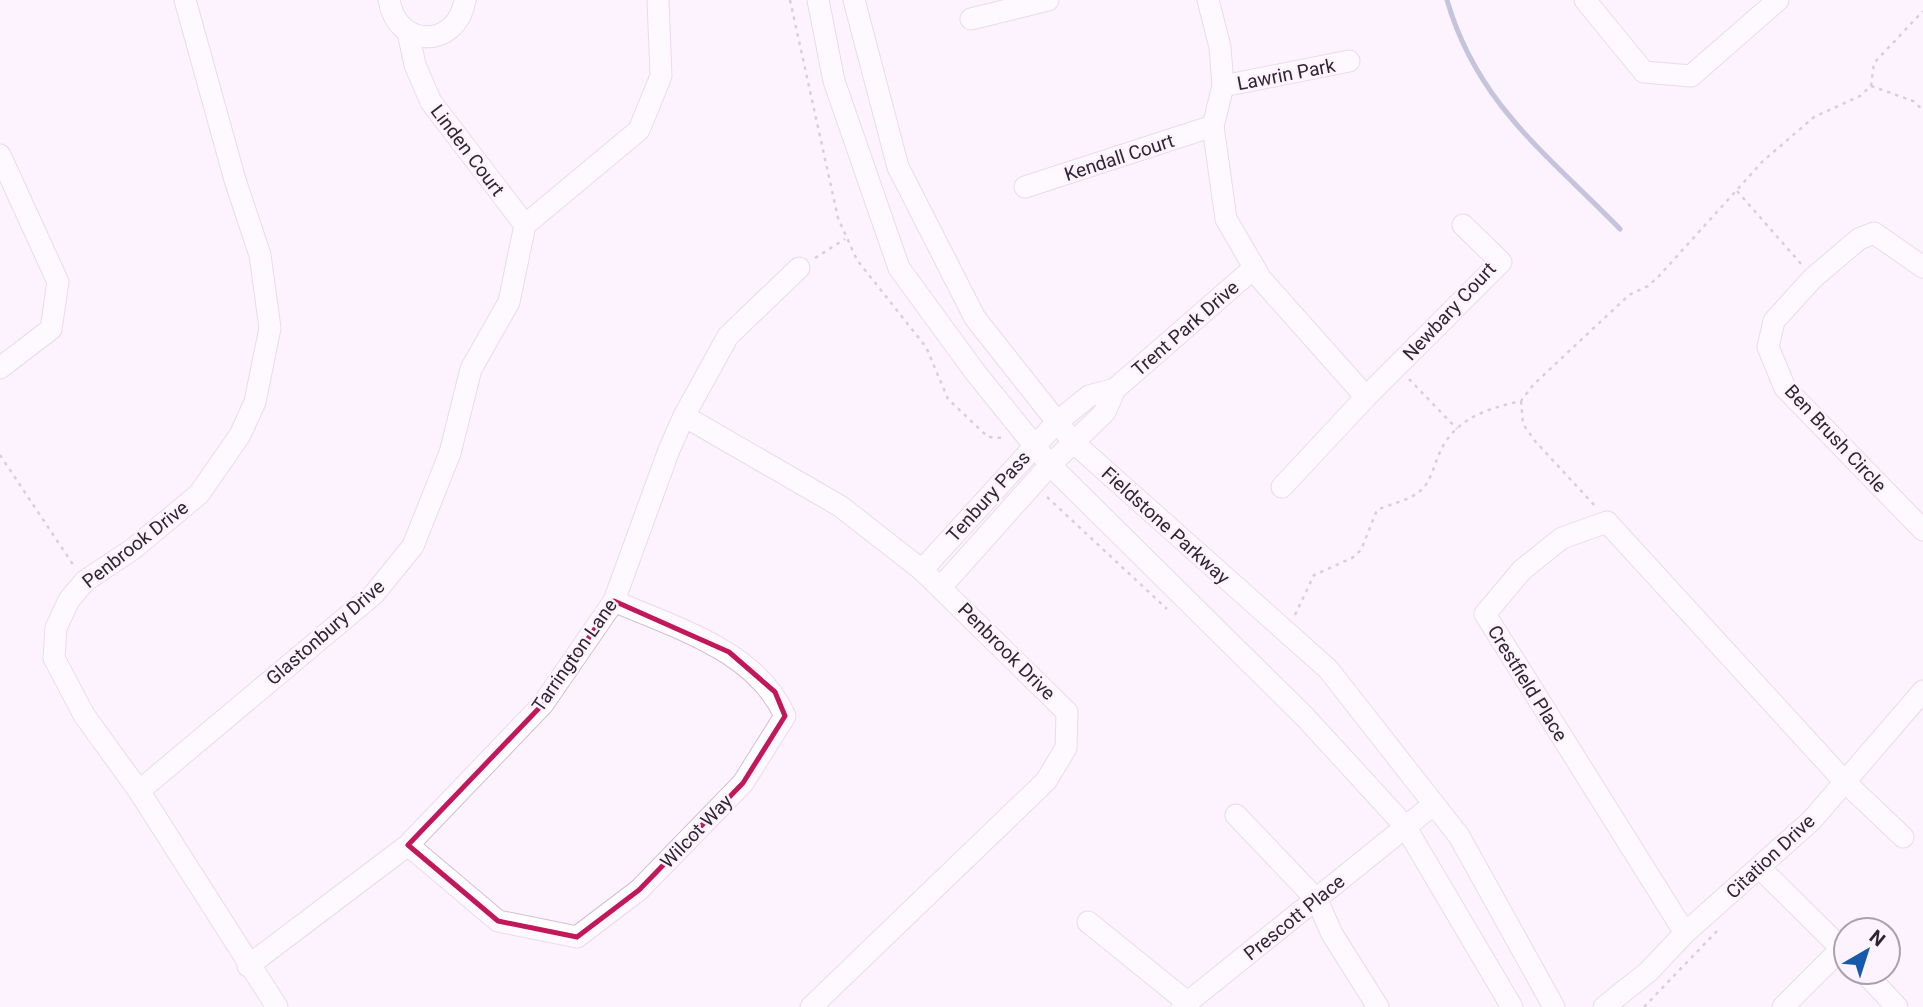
<svg xmlns="http://www.w3.org/2000/svg" width="1923" height="1007" viewBox="0 0 1923 1007" font-family="Roboto,sans-serif">
<style>
.lines{fill:none;stroke-linecap:round;stroke-linejoin:round}
.stream{stroke:#7e8eb2;stroke-width:5}
.minor-casing{stroke:#d5bcd8;stroke-width:23}
.path{stroke:#aea4b0;stroke-width:2.5;stroke-dasharray:3.5 5;stroke-linecap:butt}
.minor{stroke:#fff;stroke-width:21}
.marked{fill:none;stroke:#c2185b;stroke-width:5;stroke-linejoin:round}
.labels{text-anchor:middle;stroke-width:5;stroke-linejoin:round;paint-order:stroke}
.street-label{font-size:19px;fill:#302631;stroke:#fdf3ff}
</style>
<rect width="100%" height="100%" fill="#fdf3ff"/>
<g class="lines">
<path class="stream" d="M1447 0C1477 104 1548 155 1620 229"/>
<g class="minor-casing">
<g id="minor">
<polyline points="185,0 235,180 260,255 270,328 255,402 240,435 199,494 133,549 85,581 69,600 56,628 54,658 84,715 139,791 277,1007"/>
<path d="M389 0C397 49 457 49 465 0"/>
<polyline points="818,0 834,81 899,268 975,372 1050,465 1305,717 1405,826 1512,1007"/>
<polyline points="854,0 898,167 975,318 1073,442 1328,669 1459,836 1554,1007"/>
<polyline points="1208,0 1220,47 1223,86 1213,126 1226,219 1261,279 1366,397"/>
<polyline points="1585,0 1644,72 1691,76 1778,0"/>
<polyline points="971,19 1048,0"/>
<polyline points="408,32 415,65 431,102 525,225"/>
<polyline points="1223,86 1349,61"/>
<polyline points="0,155 58,282 51,329 0,368"/>
<polyline points="1025,187 1213,126"/>
<polyline points="1923,267 1874,233 1859,239 1813,278 1774,321 1768,347 1785,388 1923,530"/>
<polyline points="684,416 840,506 922,570 1067,712 1066,748 1046,781 811,1007"/>
<polyline points="1282,487 1366,397 1501,262 1463,225"/>
<polyline points="922,570 1056,423 1089,396 1115,389"/>
<polyline points="942,586 1050,465 1105,412 1115,389 1254,268"/>
<polyline points="139,791 374,594 413,546 450,453 471,369 509,302 525,225 639,130 661,76 658,0"/>
<polyline points="1236,815 1317,900 1332,934 1378,1007"/>
<path d="M408 845 498 921 577 937 639 890 743 783 785 716C756 650 675 628 614 601"/>
<polyline points="1760,868 1846,953"/>
<polyline points="1088,922 1187,1002"/>
<polyline points="1685,933 1485,614 1522,570 1562,538 1607,522 1844,781 1903,837"/>
<polyline points="248,966 408,845 543,704 614,601 669,450 684,416 728,336 799,268"/>
<polyline points="1864,972 1897,1007"/>
<polyline points="1182,1007 1434,804"/>
<polyline points="1604,1007 1648,972 1685,933 1812,820 1923,691"/>
<polyline points="1783,1007 1842,948"/>
</g>
</g>
<g class="path">
<polyline points="790,0 838,218 857,260 926,347 948,399 988,437 1003,438"/>
<polyline points="1871,86 1913,101 1923,110"/>
<polyline points="1737,191 1802,265"/>
<polyline points="815,258 845,239"/>
<polyline points="1409,379 1457,429"/>
<polyline points="1521,401 1523,424 1535,441 1595,506"/>
<polyline points="0,455 74,566"/>
<polyline points="1047,497 1167,609"/>
<path d="M1295 615 1314 575 1352 558 1361 550 1377 510C1392 503 1414 500 1425 486 1433 475 1436 458 1443 446 1460 416 1491 408 1521 401L1534 384 1629 295 1648 286 1659 276 1763 161 1814 117 1860 96 1871 86 1874 63 1923 11"/>
<polyline points="1644,1007 1717,931"/>
</g>
<use href="#minor" class="minor"/>
</g>
<path d="M0 0H1923V1007H0ZM614 601 729 652 775 692 785 716 743 783 639 890 577 937 498 921 408 845 543 704Z" fill="#fdf3ff" fill-opacity=".55" fill-rule="evenodd"/>
<path class="marked" d="M614 601 729 652 775 692 785 716 743 783 639 890 577 937 498 921 408 845 543 704Z"/>
<g class="labels">
<g class="street-label">
<text transform="translate(1286 74) rotate(-11)" y="7">Lawrin Park</text>
<text transform="translate(468 150) rotate(53)" y="7">Linden Court</text>
<text transform="translate(1119 157) rotate(-18)" y="7">Kendall Court</text>
<text transform="translate(1449 311) rotate(-47)" y="7">Newbary Court</text>
<text transform="translate(1185 328) rotate(-41)" y="7">Trent Park Drive</text>
<text transform="translate(1836 438) rotate(47)" y="7">Ben Brush Circle</text>
<text transform="translate(988 496) rotate(-48)" y="7">Tenbury Pass</text>
<text transform="translate(1166 525) rotate(42)" y="7">Fieldstone Parkway</text>
<text transform="translate(135 544) rotate(-38)" y="7">Penbrook Drive</text>
<text transform="translate(325 632) rotate(-41)" y="7">Glastonbury Drive</text>
<text transform="translate(1007 651) rotate(45)" y="7">Penbrook Drive</text>
<text transform="translate(574 655) rotate(-55)" y="7">Tarrington Lane</text>
<text transform="translate(1528 683) rotate(58)" y="7">Crestfield Place</text>
<text transform="translate(696 831) rotate(-46)" y="7">Wilcot Way</text>
<text transform="translate(1770 856) rotate(-43)" y="7">Citation Drive</text>
<text transform="translate(1294 917) rotate(-39)" y="7">Prescott Place</text>
</g>
</g>
<g transform="translate(1867 951) rotate(39)"><circle r="33" fill="#fdf3ff" stroke="#aba1ad" stroke-width="2"/>
<path d="M0-5L12 26L0 18L-12 26Z" fill="#1759aa"/>
<text y="-10" font-size="19" font-weight="bold" text-anchor="middle" fill="#302631">N</text>
</g>
</svg>
